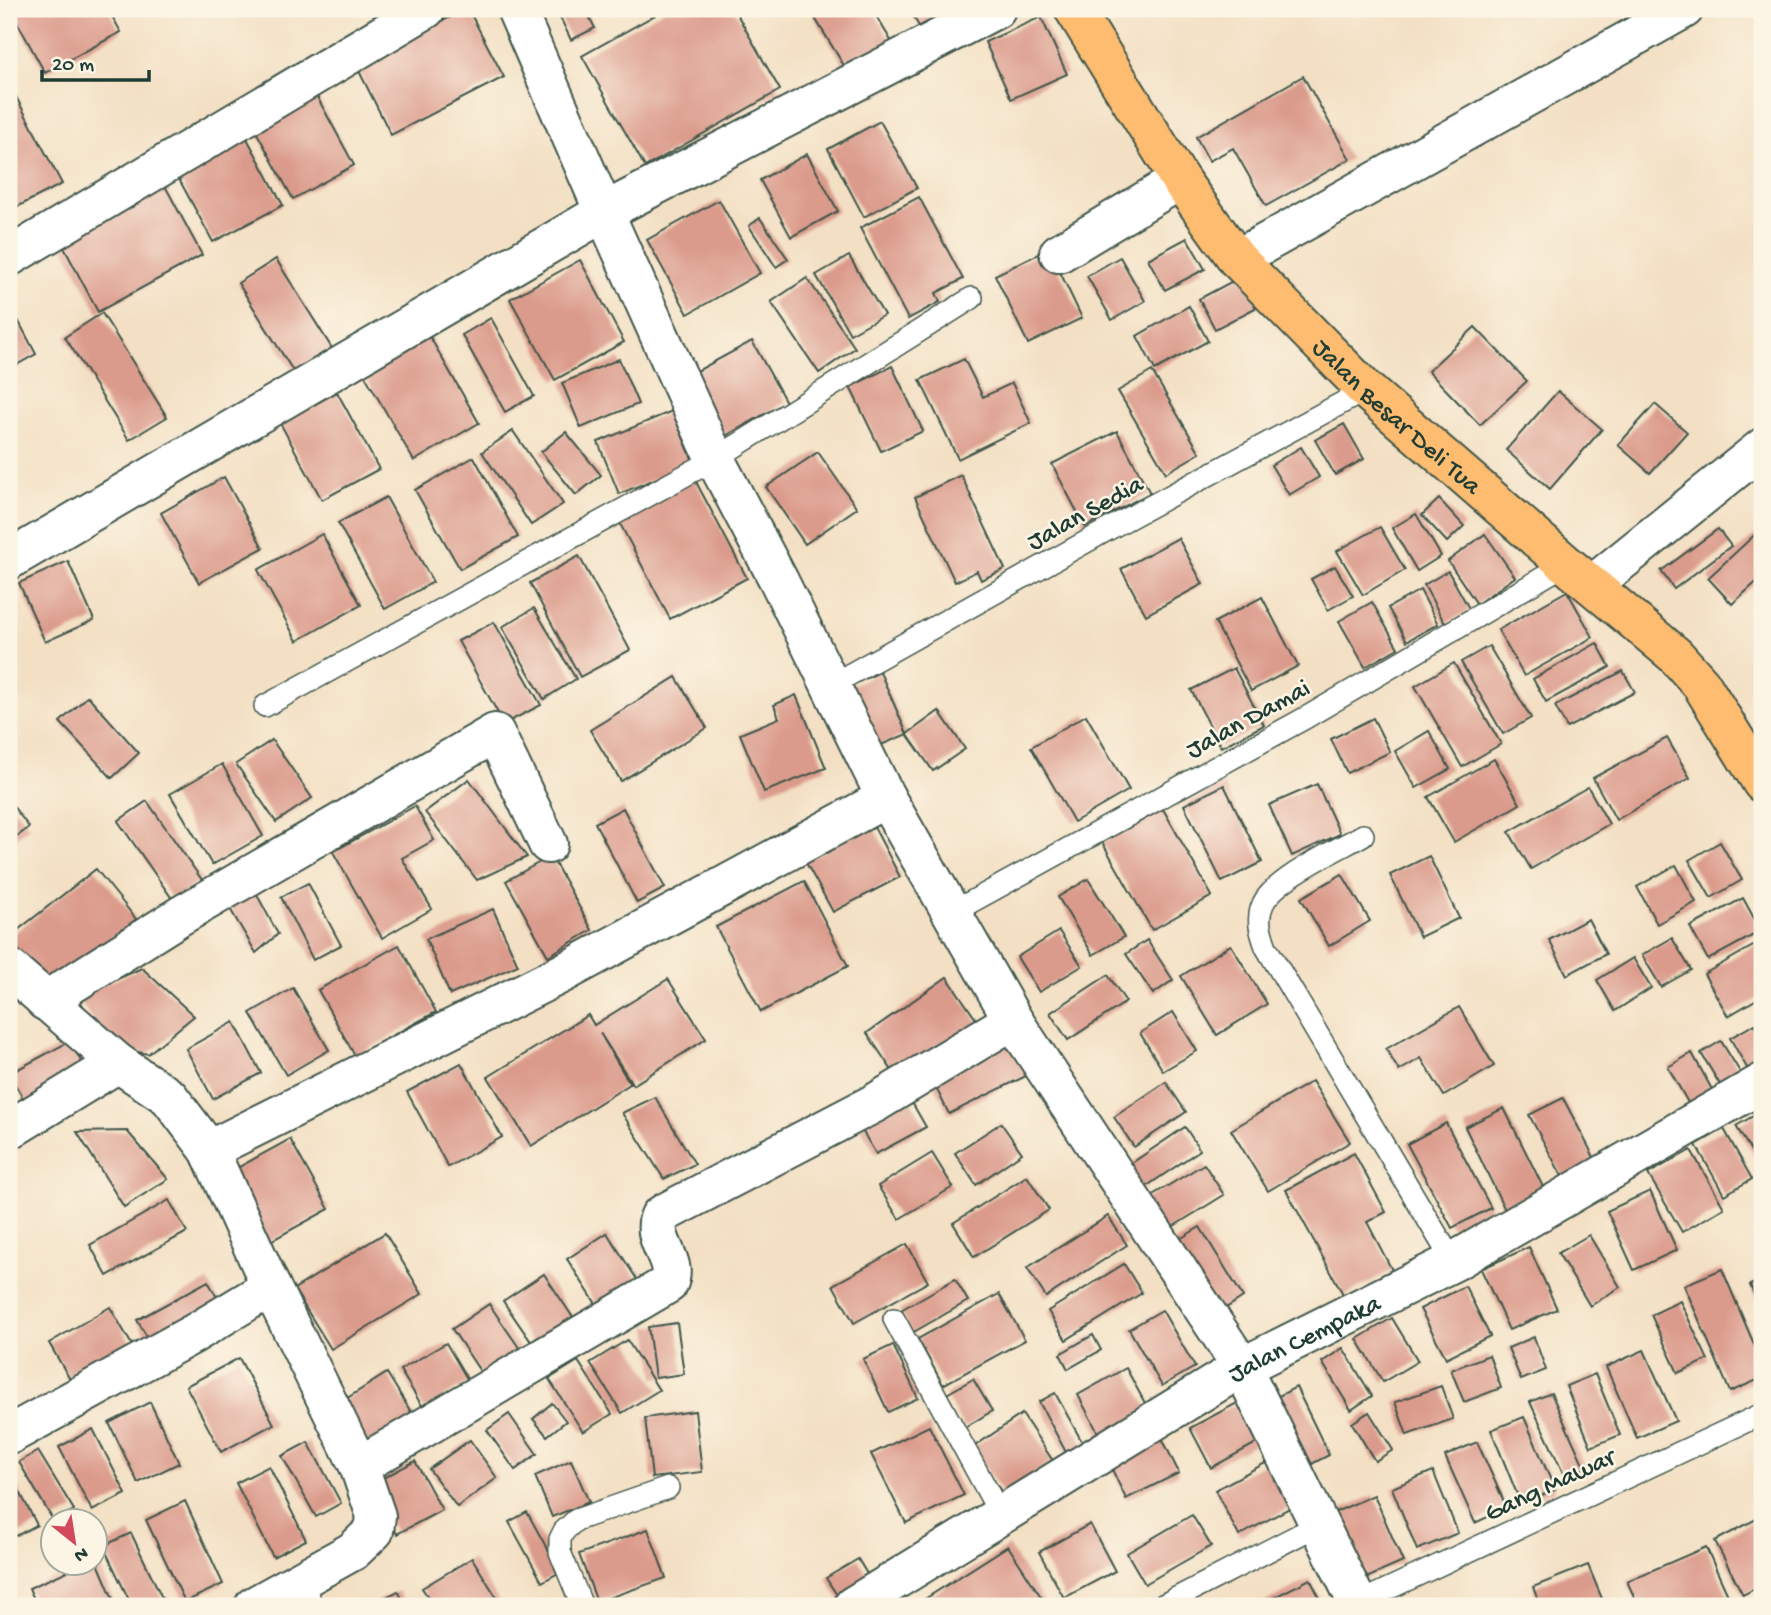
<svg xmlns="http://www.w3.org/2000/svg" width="1771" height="1615" viewBox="0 0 1771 1615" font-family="'Gochi Hand',sans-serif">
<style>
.building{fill:#db9b8c}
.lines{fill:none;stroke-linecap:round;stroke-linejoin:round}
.lane-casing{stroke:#3f554a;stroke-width:24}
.street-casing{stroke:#3f554a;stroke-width:42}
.primary-casing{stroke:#3f554a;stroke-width:42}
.lane{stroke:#fff;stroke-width:21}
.street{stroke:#fff;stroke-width:38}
.primary{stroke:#fdbc6f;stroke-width:38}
.labels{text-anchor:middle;stroke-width:5;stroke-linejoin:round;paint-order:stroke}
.street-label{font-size:26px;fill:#1f3d34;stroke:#fcf5e5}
</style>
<rect width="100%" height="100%" fill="#fcf5e5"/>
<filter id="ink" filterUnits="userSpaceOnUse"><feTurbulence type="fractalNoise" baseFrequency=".0143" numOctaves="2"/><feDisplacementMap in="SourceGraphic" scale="14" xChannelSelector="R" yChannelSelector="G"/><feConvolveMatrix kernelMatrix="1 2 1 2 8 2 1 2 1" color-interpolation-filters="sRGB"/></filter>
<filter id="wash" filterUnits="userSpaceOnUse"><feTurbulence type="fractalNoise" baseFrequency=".00686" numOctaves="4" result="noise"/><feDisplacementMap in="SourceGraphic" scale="28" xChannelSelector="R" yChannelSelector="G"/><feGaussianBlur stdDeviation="1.57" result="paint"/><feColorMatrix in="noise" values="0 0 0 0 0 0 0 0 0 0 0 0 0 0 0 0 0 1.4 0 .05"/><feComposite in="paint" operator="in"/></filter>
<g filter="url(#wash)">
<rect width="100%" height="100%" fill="#f3e0c4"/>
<g id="blocks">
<g class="building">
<polygon points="10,9 108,9 121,32 45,73"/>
<polygon points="466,9 468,9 504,77 391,135 356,65"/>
<polygon points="556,9 585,9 595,28 571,40"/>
<polygon points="666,9 734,9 780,90 645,167 582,56"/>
<polygon points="822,9 872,9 893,44 848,72 813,15"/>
<polygon points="909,9 954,9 920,28"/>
<polygon points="1041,17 1067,74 1011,99 985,42"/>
<polygon points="1303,76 1350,159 1266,206 1233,148 1209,161 1196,137"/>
<polygon points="314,91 354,165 293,199 252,124"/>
<polygon points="15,95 62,184 9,211 9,99"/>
<polygon points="880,121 917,188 864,217 828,149"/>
<polygon points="244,133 283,205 213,242 174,170"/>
<polygon points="807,154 838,211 791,237 760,180"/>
<polygon points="163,182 202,255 98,312 59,238"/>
<polygon points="919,197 963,279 936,293 940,302 908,319 860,228"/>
<polygon points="719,200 760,273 688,314 647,240"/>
<polygon points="760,218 788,259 776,267 749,226"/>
<polygon points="1187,238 1205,269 1165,290 1148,259"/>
<polygon points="1049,249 1082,318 1028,344 995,275"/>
<polygon points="849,256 884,315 850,334 816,275"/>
<polygon points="1120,257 1145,301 1112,320 1087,276"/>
<polygon points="276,259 333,350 295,374 238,283"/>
<polygon points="580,260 624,342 555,380 510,299"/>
<polygon points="1242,276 1259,306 1215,329 1199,299"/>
<polygon points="807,278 855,348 819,373 771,302"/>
<polygon points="9,303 36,354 9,369"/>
<polygon points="1189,306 1208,341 1155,370 1137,336"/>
<polygon points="102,313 167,417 129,440 65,337"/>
<polygon points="491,318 534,396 505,412 462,335"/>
<polygon points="1475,327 1527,381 1480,425 1428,371"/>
<polygon points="430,337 479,423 414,461 364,374"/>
<polygon points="752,341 786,402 722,438 688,376"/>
<polygon points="619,359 638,404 581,428 562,383"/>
<polygon points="964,359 983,397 1012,383 1031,423 958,459 920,380"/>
<polygon points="892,366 923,431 881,451 850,387"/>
<polygon points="1152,371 1200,453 1166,473 1118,391"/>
<polygon points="1558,391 1602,429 1550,489 1506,450"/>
<polygon points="337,392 379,469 322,500 280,423"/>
<polygon points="1655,404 1687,432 1650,473 1618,445"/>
<polygon points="672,411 694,463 619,494 598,442"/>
<polygon points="1344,424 1364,459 1335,475 1315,440"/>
<polygon points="513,431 563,504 531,525 482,452"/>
<polygon points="1117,431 1150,493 1085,527 1052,464"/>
<polygon points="566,432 601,475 576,495 541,452"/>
<polygon points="1301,447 1319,477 1289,495 1271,465"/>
<polygon points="818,452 857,508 805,544 766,487"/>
<polygon points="474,457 518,537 460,569 415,490"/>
<polygon points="961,475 1005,569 981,580 977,571 955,582 915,497"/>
<polygon points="224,477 263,548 199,583 161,513"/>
<polygon points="695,480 747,578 670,619 618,520"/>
<polygon points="386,497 433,582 385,609 338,523"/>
<polygon points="1439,499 1464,526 1447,542 1422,515"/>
<polygon points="1416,514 1441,556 1417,571 1392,528"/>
<polygon points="1380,527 1405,570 1363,595 1337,551"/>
<polygon points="1762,528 1762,577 1732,604 1708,578"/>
<polygon points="1718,529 1731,546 1674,589 1661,571"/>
<polygon points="322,534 361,605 297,641 258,570"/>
<polygon points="1485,534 1515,577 1477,604 1448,561"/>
<polygon points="1178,538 1203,584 1146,615 1121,569"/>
<polygon points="579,556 630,650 580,677 530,583"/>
<polygon points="68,561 94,620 45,642 19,583"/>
<polygon points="1335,566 1353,596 1328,610 1311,579"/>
<polygon points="1448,571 1470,610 1445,624 1424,585"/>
<polygon points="1420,590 1438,624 1407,641 1388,608"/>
<polygon points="1567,591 1593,637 1524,676 1498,630"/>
<polygon points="1262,597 1298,666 1251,691 1215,622"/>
<polygon points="1372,602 1398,648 1365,667 1339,621"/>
<polygon points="534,608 576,679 544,699 502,627"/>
<polygon points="494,622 541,705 504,724 458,641"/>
<polygon points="1597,643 1610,667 1546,702 1533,679"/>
<polygon points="1489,646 1531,718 1503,734 1461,662"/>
<polygon points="1454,663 1501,744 1462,767 1415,686"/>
<polygon points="1234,668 1264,725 1221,747 1191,690"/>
<polygon points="1623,671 1635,692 1567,728 1555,706"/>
<polygon points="880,672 907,734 939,711 965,749 933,771 907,734 874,748 847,687"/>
<polygon points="676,677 707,728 621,781 590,730"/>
<polygon points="796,695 826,768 764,792 740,734 779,718 774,705"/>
<polygon points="88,696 139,753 112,778 60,722"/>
<polygon points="1086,715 1129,790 1074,822 1031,747"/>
<polygon points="1373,718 1390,752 1347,773 1331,739"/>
<polygon points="1429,731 1450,769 1416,788 1395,751"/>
<polygon points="1667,738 1690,778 1616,820 1593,778"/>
<polygon points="272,740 312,798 276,822 236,764"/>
<polygon points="1494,759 1520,804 1454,842 1428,797"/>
<polygon points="222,764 263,836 212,865 170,794"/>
<polygon points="469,779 527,857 477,880 425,812"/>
<polygon points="1317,784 1340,834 1292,856 1269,805"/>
<polygon points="1224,785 1262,862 1222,882 1184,805"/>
<polygon points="1588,787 1609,824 1531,869 1509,832"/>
<polygon points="9,801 29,827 9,843"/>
<polygon points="147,801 202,880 173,900 118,821"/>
<polygon points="415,806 434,840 402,858 432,909 382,938 333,852"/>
<polygon points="623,808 665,888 637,903 595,823"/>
<polygon points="1163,809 1212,896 1152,930 1102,842"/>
<polygon points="873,825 900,877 833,912 805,861"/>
<polygon points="1720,842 1742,880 1711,898 1689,860"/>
<polygon points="551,856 592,930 548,956 506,881"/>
<polygon points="1429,856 1459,918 1420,937 1390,875"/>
<polygon points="1676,865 1696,902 1657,924 1637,887"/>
<polygon points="96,869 136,919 45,991 9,946 9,937"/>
<polygon points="1342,874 1370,921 1329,946 1301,898"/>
<polygon points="1088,879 1124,937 1093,955 1058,897"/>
<polygon points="804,881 848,966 761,1012 716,927"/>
<polygon points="308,883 341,945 313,960 281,897"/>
<polygon points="255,891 278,934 256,953 229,907"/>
<polygon points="1743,898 1761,931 1708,960 1690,927"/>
<polygon points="493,909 518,965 450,995 426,939"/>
<polygon points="1588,919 1606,954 1567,975 1549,940"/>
<polygon points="1059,931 1082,966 1039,992 1017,957"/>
<polygon points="1672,938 1691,970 1661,987 1642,955"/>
<polygon points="1147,940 1173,980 1153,994 1126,954"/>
<polygon points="1762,941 1762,996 1728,1016 1704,974"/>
<polygon points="399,945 436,1012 355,1056 318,990"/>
<polygon points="1231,945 1267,1004 1217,1035 1181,976"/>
<polygon points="1633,958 1651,988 1615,1011 1597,980"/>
<polygon points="142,968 194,1016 148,1054 112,1047 77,997"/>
<polygon points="1108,975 1126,1002 1068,1040 1050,1013"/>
<polygon points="947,977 982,1028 901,1084 867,1033"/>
<polygon points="668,979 706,1039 633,1085 600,1033 630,1084 531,1146 488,1077 588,1015 594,1025"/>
<polygon points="293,988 329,1050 286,1075 250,1013"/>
<polygon points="1459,1007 1494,1066 1444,1096 1421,1058 1399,1071 1386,1049"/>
<polygon points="1173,1012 1197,1051 1163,1071 1140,1033"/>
<polygon points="234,1022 261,1073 213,1099 186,1049"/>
<polygon points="1755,1024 1762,1037 1762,1078 1755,1082 1730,1038"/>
<polygon points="70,1041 87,1072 27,1105 9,1074"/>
<polygon points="1721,1041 1748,1085 1728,1098 1701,1053"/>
<polygon points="1012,1043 1028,1075 949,1114 933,1082"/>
<polygon points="1692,1053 1720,1104 1696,1117 1668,1067"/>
<polygon points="461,1063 502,1137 448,1167 407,1092"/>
<polygon points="1312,1081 1350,1142 1268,1191 1231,1130"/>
<polygon points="1166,1082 1186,1112 1134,1147 1114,1117"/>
<polygon points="655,1097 695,1164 664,1179 622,1113"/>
<polygon points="1563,1098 1596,1161 1563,1178 1529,1115"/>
<polygon points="910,1099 926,1127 876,1154 860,1127"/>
<polygon points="1504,1108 1546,1193 1506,1212 1465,1127"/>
<polygon points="1762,1111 1762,1169 1736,1126"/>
<polygon points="1001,1123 1022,1153 976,1185 955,1153"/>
<polygon points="1446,1123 1491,1208 1452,1228 1407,1144"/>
<polygon points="1185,1127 1200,1150 1135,1194 1120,1171"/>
<polygon points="1724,1129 1752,1179 1724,1195 1696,1145"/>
<polygon points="127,1131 168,1179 124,1207 77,1132"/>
<polygon points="290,1139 329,1209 269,1242 230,1172"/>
<polygon points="1691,1150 1724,1208 1682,1232 1648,1174"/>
<polygon points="932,1153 953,1187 899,1219 878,1186"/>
<polygon points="1354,1153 1386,1212 1367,1222 1392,1270 1344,1296 1286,1190"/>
<polygon points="1204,1164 1224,1195 1161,1234 1141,1202"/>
<polygon points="1027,1176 1049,1210 974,1257 953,1223"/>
<polygon points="1650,1191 1677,1250 1634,1270 1607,1211"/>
<polygon points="169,1200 187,1232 107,1276 90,1245"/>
<polygon points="1108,1216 1127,1245 1046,1297 1027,1268"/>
<polygon points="1200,1227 1243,1297 1212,1317 1168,1246"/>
<polygon points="385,1233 422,1294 331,1349 294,1289"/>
<polygon points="607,1233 640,1284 600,1310 567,1259"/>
<polygon points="1589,1235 1620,1287 1590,1306 1558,1253"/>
<polygon points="907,1244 928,1282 854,1323 833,1285"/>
<polygon points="1529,1247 1557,1309 1509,1330 1481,1269"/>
<polygon points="1124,1264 1142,1293 1066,1340 1048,1311"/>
<polygon points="1722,1269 1762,1363 1762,1378 1730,1392 1684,1285"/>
<polygon points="544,1274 574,1319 534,1346 503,1301"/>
<polygon points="955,1279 968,1301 912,1333 899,1311"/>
<polygon points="1762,1280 1762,1313 1750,1285"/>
<polygon points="208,1281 224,1310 154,1349 137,1320"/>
<polygon points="1465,1286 1490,1336 1446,1358 1420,1309"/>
<polygon points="999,1294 1025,1340 943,1385 918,1339"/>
<polygon points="1680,1301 1708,1360 1678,1373 1651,1315"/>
<polygon points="489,1304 522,1352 484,1377 452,1329"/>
<polygon points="110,1307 140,1359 79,1395 49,1343"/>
<polygon points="1162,1310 1195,1367 1162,1386 1129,1329"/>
<polygon points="1392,1318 1418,1361 1383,1382 1357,1339"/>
<polygon points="677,1323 684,1374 655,1378 648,1327"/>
<polygon points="1093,1335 1101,1350 1068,1369 1060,1354"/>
<polygon points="1534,1337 1546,1370 1521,1380 1508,1348"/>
<polygon points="627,1340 659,1390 622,1413 590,1363"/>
<polygon points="446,1343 469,1382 424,1409 400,1370"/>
<polygon points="893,1345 918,1398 888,1412 863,1359"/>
<polygon points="1343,1348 1372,1396 1351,1410 1322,1362"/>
<polygon points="1644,1350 1676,1421 1637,1438 1606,1367"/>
<polygon points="1489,1355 1501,1388 1464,1402 1451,1370"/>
<polygon points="239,1358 274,1424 221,1452 186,1386"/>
<polygon points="578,1361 612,1414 583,1432 549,1379"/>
<polygon points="1126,1368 1152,1416 1103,1442 1078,1395"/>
<polygon points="387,1373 416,1420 367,1451 338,1404"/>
<polygon points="1595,1374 1620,1435 1591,1447 1566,1386"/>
<polygon points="973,1379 992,1411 964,1428 945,1395"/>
<polygon points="1441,1386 1453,1419 1407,1435 1395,1402"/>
<polygon points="1296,1387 1329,1455 1306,1467 1273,1399"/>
<polygon points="1055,1393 1085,1447 1068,1456 1039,1402"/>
<polygon points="1551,1393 1585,1468 1565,1477 1530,1402"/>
<polygon points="150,1402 179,1463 138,1483 109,1423"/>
<polygon points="1239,1402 1260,1441 1211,1468 1190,1428"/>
<polygon points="552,1403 566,1421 547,1436 533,1419"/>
<polygon points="695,1411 702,1472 652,1478 645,1418"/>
<polygon points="1369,1412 1393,1450 1375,1461 1352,1423"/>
<polygon points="509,1414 537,1454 515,1470 487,1430"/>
<polygon points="1022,1414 1053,1461 1003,1494 972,1448"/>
<polygon points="1524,1417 1555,1490 1521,1504 1491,1430"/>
<polygon points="929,1426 964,1495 906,1523 871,1454"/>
<polygon points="93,1429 126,1494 92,1511 59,1447"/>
<polygon points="1162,1438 1179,1473 1126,1499 1109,1463"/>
<polygon points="470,1440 497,1478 457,1507 429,1469"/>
<polygon points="308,1442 341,1503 316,1517 282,1456"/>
<polygon points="1477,1442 1507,1508 1475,1523 1445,1456"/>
<polygon points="38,1451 74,1510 56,1520 53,1520 19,1462"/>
<polygon points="571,1460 589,1502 552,1517 535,1476"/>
<polygon points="415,1461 442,1510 397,1534 370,1485"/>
<polygon points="1267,1462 1291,1507 1239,1536 1215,1490"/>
<polygon points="269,1466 306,1540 273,1557 236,1483"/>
<polygon points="9,1471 37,1525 16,1536 9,1523"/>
<polygon points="1433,1471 1458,1533 1417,1550 1392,1488"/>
<polygon points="1374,1495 1403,1562 1362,1580 1333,1513"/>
<polygon points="185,1501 223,1584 185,1602 146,1520"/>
<polygon points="527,1512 560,1572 542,1582 509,1522"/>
<polygon points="1192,1515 1211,1546 1145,1584 1127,1553"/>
<polygon points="1762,1516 1762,1585 1743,1595 1715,1541"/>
<polygon points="1090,1524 1115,1571 1064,1598 1039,1552"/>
<polygon points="648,1529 666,1578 597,1602 579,1554"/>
<polygon points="131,1533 166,1606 132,1606 103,1546"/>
<polygon points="1008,1546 1047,1606 914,1606"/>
<polygon points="1706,1547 1730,1600 1716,1606 1638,1606 1627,1581"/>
<polygon points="95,1556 116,1606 37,1606 29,1588 88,1562 94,1562"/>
<polygon points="472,1558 502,1606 434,1606 422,1588"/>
<polygon points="858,1559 873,1584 842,1603 826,1578"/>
<polygon points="1588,1565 1605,1606 1540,1606 1533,1587"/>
<polygon points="1310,1579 1324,1606 1257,1606"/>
<polygon points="398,1591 406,1606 368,1606"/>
</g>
</g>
</g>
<g filter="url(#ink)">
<use href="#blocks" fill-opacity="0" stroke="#3f554a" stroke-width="2"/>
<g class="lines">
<g class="lane-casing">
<g id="lane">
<polyline points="831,685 1116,525 1366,390"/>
<polyline points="265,706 715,459 972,298"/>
<path d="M1363 835C1337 850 1274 879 1263 904 1256 919 1261 933 1266 947L1453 1262"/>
<polyline points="951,913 1307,717 1566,564"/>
<polyline points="894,1319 1000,1514"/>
<polyline points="300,1581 313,1606"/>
<polyline points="1358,1603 1762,1414"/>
<polyline points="582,1606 560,1552 560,1539 564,1531 576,1520 668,1488"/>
<polyline points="1161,1606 1320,1524"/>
</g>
</g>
<g class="street-casing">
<g id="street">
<polyline points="516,9 604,212 715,459 779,581 886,798 1013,1020 1242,1367 1359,1606"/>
<polyline points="1059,253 1180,180"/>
<polyline points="9,257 426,9"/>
<polyline points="1237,259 1684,9"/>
<polyline points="9,560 604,212 996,9"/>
<polyline points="1592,585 1762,448"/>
<polyline points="9,968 118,1063 169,1097 209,1150 271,1287 359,1466 376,1516 374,1531 353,1551 254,1606"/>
<polyline points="45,1001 180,916 495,733 548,844"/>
<polyline points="9,1130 118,1063"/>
<polyline points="209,1150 563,973 886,798"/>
<polyline points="9,1435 193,1334 271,1287"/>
<path d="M359 1466 668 1284C680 1260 649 1241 660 1216L666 1212 875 1103 1013 1020"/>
<path id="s1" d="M853 1606 1242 1367 1453 1262 1762 1083"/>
</g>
</g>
<g class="primary-casing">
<g id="primary">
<path id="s2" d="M1074 9 1180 180 1237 259 1366 390 1566 564 1675 655 1701 684 1762 783"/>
</g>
</g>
<use href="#lane" class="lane"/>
<use href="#street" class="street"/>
<use href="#primary" class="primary"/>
</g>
</g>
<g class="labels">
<g class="street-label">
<text dy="9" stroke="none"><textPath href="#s2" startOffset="523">Jalan Besar Deli Tua</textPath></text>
<text transform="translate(1084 511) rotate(-29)" y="9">Jalan Sedia</text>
<text transform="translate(1247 717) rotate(-29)" y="9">Jalan Damai</text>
<text dy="9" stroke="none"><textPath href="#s1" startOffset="525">Jalan Cempaka</textPath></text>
<text transform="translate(1549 1483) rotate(-25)" y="9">Gang Mawar</text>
</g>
</g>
<rect width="1771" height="1615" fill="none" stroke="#fcf5e5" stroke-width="35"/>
<g transform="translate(74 1542) rotate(150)"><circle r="33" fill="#fcf5e5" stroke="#a4ab9e" stroke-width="2"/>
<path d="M0-5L12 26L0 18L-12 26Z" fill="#d1495b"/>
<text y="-10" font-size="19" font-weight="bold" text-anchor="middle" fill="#1f3d34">N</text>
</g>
<path d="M42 70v10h107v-10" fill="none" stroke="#1f3d34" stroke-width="3.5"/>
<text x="52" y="70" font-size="21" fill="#1f3d34" stroke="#fcf5e5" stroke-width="5" paint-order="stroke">20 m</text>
</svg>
